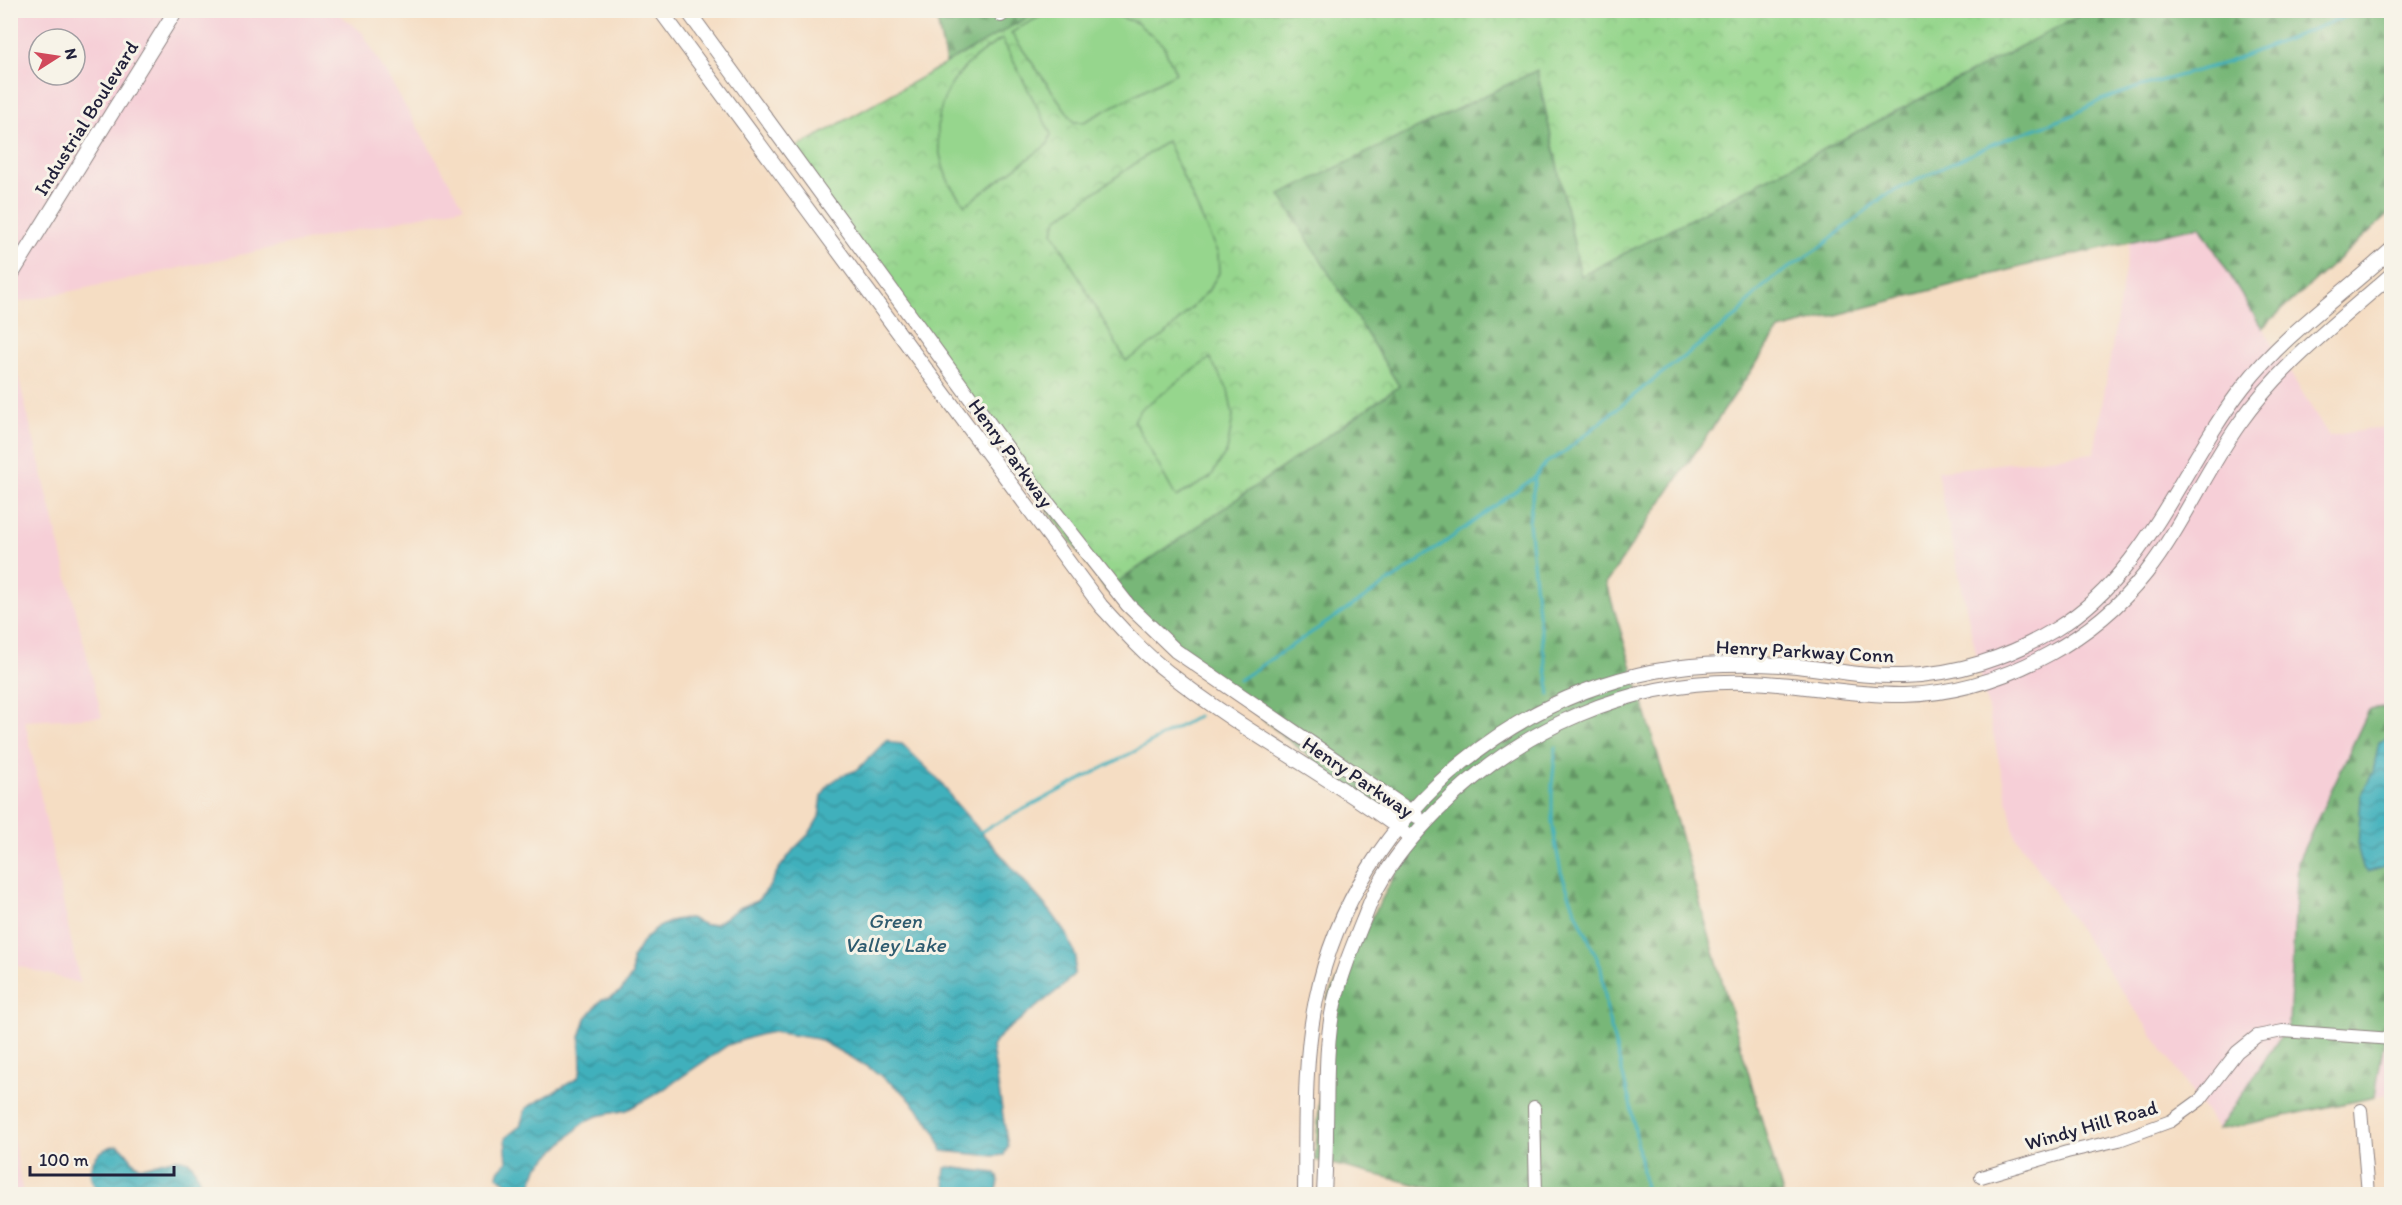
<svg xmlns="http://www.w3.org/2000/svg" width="2402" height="1205" viewBox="0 0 2402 1205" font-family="Itim,sans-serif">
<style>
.built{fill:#f6cfd7;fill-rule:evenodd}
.forest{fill:url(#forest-firs);stroke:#4d6c5a;stroke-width:1.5}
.park{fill:url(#park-crowns);stroke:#5c7c64;stroke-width:1.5}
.garden{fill:#96d68d;stroke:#5c7c64;stroke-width:1.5}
.water{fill:url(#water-waves);stroke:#32697c;stroke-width:1.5}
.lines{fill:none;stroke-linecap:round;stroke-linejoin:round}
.stream{stroke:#41b0bc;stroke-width:3}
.minor-casing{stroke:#8c807f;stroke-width:14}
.tertiary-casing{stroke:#8c807f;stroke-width:16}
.minor{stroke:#fff;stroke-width:12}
.tertiary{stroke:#fff;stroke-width:14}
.labels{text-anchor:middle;stroke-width:6;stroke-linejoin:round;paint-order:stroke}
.street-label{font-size:20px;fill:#22223b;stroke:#f7f3e8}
.water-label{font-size:21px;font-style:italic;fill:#2e5b6f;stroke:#f7f3e8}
</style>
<defs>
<pattern id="forest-firs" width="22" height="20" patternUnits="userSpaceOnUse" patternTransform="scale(1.5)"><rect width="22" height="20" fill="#78b778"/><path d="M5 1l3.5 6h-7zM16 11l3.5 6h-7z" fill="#629464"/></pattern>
<pattern id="park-crowns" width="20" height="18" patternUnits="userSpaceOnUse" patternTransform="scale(1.5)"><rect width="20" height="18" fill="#96d68d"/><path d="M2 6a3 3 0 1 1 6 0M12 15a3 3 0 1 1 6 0" fill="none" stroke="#81b77b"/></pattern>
<pattern id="water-waves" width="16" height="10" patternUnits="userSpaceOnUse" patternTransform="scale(1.5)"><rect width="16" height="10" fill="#41b0bc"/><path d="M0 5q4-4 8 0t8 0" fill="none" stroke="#368f9a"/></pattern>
</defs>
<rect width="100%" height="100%" fill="#f7f3e8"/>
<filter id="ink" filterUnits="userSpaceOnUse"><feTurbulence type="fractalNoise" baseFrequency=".0167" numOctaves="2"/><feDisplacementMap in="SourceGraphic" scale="12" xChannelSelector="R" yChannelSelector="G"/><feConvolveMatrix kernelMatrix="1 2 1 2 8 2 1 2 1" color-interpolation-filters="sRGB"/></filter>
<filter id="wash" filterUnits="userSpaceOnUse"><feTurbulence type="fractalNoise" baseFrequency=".008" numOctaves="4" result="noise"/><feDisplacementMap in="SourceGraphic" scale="24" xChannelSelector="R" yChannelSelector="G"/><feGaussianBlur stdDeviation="1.35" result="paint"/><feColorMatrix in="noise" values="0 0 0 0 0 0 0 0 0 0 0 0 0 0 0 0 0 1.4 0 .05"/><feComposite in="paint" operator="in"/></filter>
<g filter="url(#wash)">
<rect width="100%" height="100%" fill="#f5ddc3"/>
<g class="built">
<path d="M10 11H335L362 32 464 207 11 304ZM39 39H75V75H39Z"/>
<polygon points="2200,226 2329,436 2391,426 2391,707 2369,710 2298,861 2289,1024 2218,1130 2015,836 1937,471 2094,453 2130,241"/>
<polygon points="10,343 102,717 25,721 80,983 11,964"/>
<polygon points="2391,994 2391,1093 2375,1097"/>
<polygon points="11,1126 23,1194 11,1194"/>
</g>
<g class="forest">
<polygon points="935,10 1039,11 946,64"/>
<polygon points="2088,11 2391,11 2391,212 2262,328 2200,226 2036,263 1779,330 1606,583 1644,707 1783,1194 1455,1194 1315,1160 1328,998 1413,842 1106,590 1399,386 1279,195 1537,70 1581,276"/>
<polygon points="2391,707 2391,994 2375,1097 2218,1130 2289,1024 2298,861 2369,710"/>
</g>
<polygon class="park" points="1039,11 2088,11 1581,276 1537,70 1280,195 1399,386 1106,590 789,152"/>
<g class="garden">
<path d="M1101 10 1137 23 1163 45 1176 73 1084 122H1074L1011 33C1049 9 1057 10 1101 10Z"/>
<path d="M1002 39 1051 134 1048 144 965 205C959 197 951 188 947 178 923 115 947 71 1002 39Z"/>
<polygon points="1167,141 1218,254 1219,273 1208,291 1165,335 1126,361 1053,232 1057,219"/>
<polygon points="1210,358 1228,390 1233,416 1227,451 1210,478 1176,497 1134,421 1140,410"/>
</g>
<g class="water">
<polygon points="2391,737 2391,860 2382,868 2368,872 2363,868 2358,849 2361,796 2373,772 2379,742"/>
<polygon points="887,740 893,743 902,744 941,782 953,800 1051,912 1067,934 1076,957 1074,974 1063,986 1002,1034 992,1047 1008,1147 1004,1155 994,1156 942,1151 937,1135 928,1121 905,1094 873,1070 818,1039 773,1032 758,1035 728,1045 661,1091 627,1110 597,1116 583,1123 537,1168 530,1189 524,1194 497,1176 498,1171 507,1162 505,1138 520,1126 526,1108 578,1078 581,1069 580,1037 586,1018 602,999 610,998 621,991 632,975 632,959 643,941 655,929 673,920 690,918 705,925 715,924 739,908 757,901 769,887 778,870 794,849 809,834 819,817 822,796 828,785 841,776 857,770"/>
<path d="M118 1145C128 1150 130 1163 142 1167 158 1165 184 1148 195 1169 200 1178 199 1186 206 1194H102C80 1176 91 1149 118 1145Z"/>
<path d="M948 1167 996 1173C1001 1180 998 1187 995 1194H947L944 1177 945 1168Z"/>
</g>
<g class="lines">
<g class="stream">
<polyline points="1535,477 1529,522 1538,613 1550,695"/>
<polyline points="1239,680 1404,572 1535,477 1546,463 1563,453 1644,387 1738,315 1754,295 1772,279 1822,246 1884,196 1992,144 2071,116 2101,100 2142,86 2225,63 2363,10"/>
<polyline points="1556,747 1552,784 1552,822 1556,847 1561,872 1574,907 1601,967 1608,1017 1631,1107 1646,1194"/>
<polyline points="980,832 1143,747 1198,716"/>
<polyline points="499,1194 509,1185"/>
</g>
</g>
</g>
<g filter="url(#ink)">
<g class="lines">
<g class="minor-casing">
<g id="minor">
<polyline points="1001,16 1010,10"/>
<polyline points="1534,1107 1536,1194"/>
<polyline points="2361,1110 2368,1194"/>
<polyline points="1981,1177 2067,1152 2119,1140 2171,1121 2200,1100 2237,1052 2257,1036 2283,1031 2392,1039"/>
</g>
</g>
<g class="tertiary-casing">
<g id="tertiary">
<path d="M660 10 1101 606C1122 629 1144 654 1169 673 1243 732 1329 775 1404 832"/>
<polyline points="687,10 1039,492 1128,605 1176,651 1417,816"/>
<polyline points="10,277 176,10"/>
<path d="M1305 1194C1306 1130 1303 1063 1316 1000 1354 812 1532 667 1724 664 1748 663 1772 664 1797 666 1832 670 1866 677 1902 676 1956 675 2010 657 2056 629 2147 574 2180 468 2243 387 2284 334 2342 295 2392 249"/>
<path d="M1324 1194C1325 1173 1326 1152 1326 1131 1327 1089 1325 1045 1334 1004 1341 975 1352 948 1363 921 1368 909 1372 896 1379 885 1394 857 1416 832 1438 810 1518 729 1631 679 1746 682 1799 683 1851 696 1904 695 1955 694 2005 678 2049 654 2086 634 2120 606 2146 573 2182 527 2205 472 2239 424 2282 363 2337 323 2392 274"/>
</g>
</g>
<use href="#minor" class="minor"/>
<use href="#tertiary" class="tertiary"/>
</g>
</g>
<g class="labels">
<g class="street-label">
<text transform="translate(86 118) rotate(-58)" y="7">Industrial Boulevard</text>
<text transform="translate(1011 453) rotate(54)" y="7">Henry Parkway</text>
<text transform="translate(1805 651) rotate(3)" y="7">Henry Parkway Conn</text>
<text transform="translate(1358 777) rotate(34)" y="7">Henry Parkway</text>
<text transform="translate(2091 1125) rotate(-16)" y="7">Windy Hill Road</text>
</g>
<g class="water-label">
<text x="895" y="928">Green<tspan x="895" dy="24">Valley Lake</tspan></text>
</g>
</g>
<rect width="2402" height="1205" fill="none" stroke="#f7f3e8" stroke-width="36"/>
<g transform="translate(57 57) rotate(78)"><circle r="28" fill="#f7f3e8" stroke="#a29fa3" stroke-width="1.5"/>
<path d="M0-4.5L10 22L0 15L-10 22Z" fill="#d1495b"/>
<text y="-9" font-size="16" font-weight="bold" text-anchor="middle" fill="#22223b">N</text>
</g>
<path d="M30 1166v9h144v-9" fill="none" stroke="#22223b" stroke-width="3"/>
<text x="39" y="1166" font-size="18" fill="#22223b" stroke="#f7f3e8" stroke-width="4.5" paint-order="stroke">100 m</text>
</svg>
